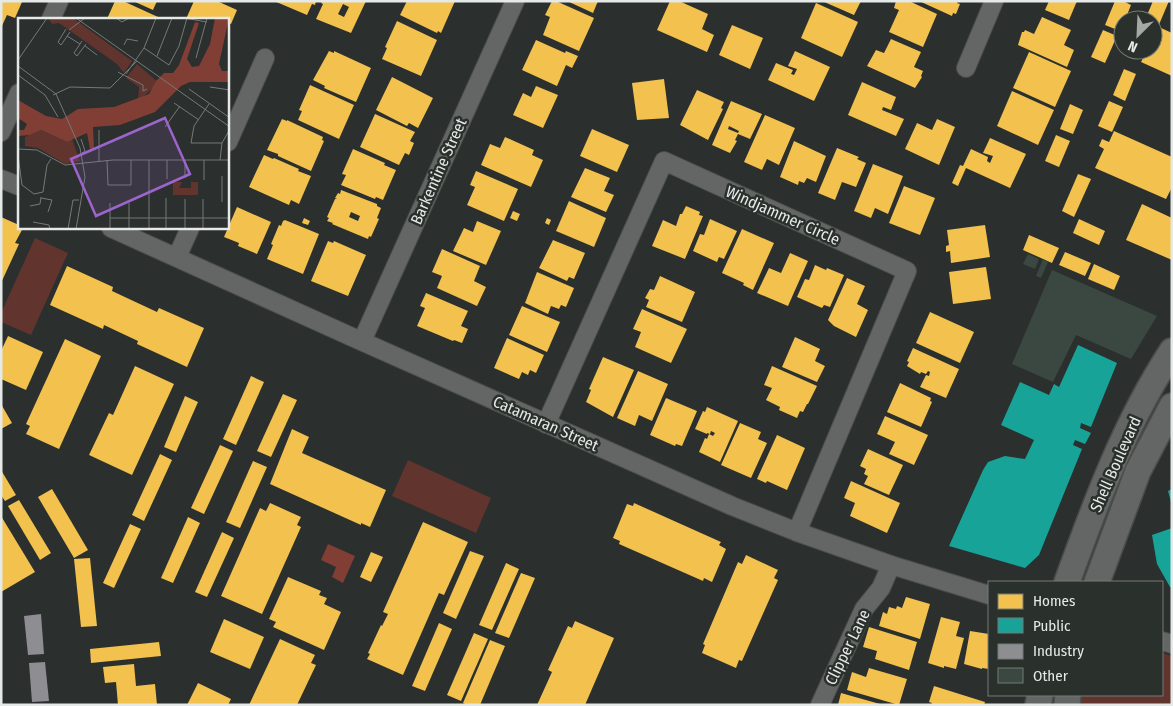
<svg xmlns="http://www.w3.org/2000/svg" width="1173" height="706" viewBox="0 0 1173 706" font-family="'Fira Sans Condensed',sans-serif">
<style>
.green{fill:#61342e}
.water{fill:#813e35}
.homes{fill:#f2c14e;fill-rule:evenodd}
.public{fill:#17a398}
.industry{fill:#8d8d92}
.building{fill:#3b4842}
.lines{fill:none;stroke-linecap:round;stroke-linejoin:round}
.street-casing{stroke:#4a4d4c;stroke-width:20}
.secondary-casing{stroke:#4a4d4c;stroke-width:28}
.street{stroke:#636664;stroke-width:18}
.secondary{stroke:#636664;stroke-width:25}
.labels{text-anchor:middle;stroke-width:5;stroke-linejoin:round;paint-order:stroke}
.street-label{font-size:16px;fill:#e5e9e7;stroke:#2a302c}
.inset-road{fill:none;stroke:#757977;stroke-width:1}
.view{fill:#9b65cb;fill-opacity:0.15;stroke:#9b65cb;stroke-width:2.5}
.inset-edge{fill:none;stroke:#e5e9e7;stroke-width:2.5}
</style>
<rect width="100%" height="100%" fill="#2b2f2d"/>
<g class="green">
<polygon points="35,238 68,253 31,335 1,322 1,313"/>
<polygon points="408,460 491,498 476,533 392,496"/>
<polygon points="1162,653 1172,656 1172,705 1080,705 1081,695 1162,695"/>
</g>
<polygon class="water" points="328,544 355,556 343,583 332,577 336,567 321,560"/>
<g class="homes">
<polygon points="1,1 22,2 15,18 7,15 1,28"/>
<polygon points="115,1 123,1 158,17 157,19 121,19 116,17 115,19 107,19"/>
<polygon points="133,1 157,1 153,10"/>
<polygon points="194,1 217,1 237,10 231,24 228,23 228,19 186,19"/>
<polygon points="274,1 316,1 315,5 312,4 307,15"/>
<path d="M322 1H366L351 33 316 19 323 4 321 3ZM343 4 349 7 344 17 338 14Z"/>
<polygon points="407,1 455,1 441,33 438,31 437,33 400,15"/>
<polygon points="552,1 556,1 594,18 579,51 543,35 550,17 545,15"/>
<polygon points="567,1 598,1 593,13"/>
<polygon points="670,1 679,1 708,14 702,29 714,35 707,52 657,30"/>
<polygon points="822,1 861,1 854,15"/>
<polygon points="896,1 909,1 937,14 923,47 889,32 899,10 894,8"/>
<polygon points="919,1 958,1 957,3 960,4 956,14 953,13 952,16"/>
<polygon points="1049,1 1077,1 1069,20 1045,10"/>
<polygon points="1115,1 1123,1 1131,5 1125,20 1123,20 1120,31 1105,25"/>
<polygon points="1153,1 1169,1 1158,27 1153,24 1153,20 1145,20"/>
<polygon points="816,3 858,22 842,57 801,38"/>
<polygon points="1042,17 1071,30 1064,45 1074,50 1067,67 1018,45 1022,32 1024,32 1025,30 1034,34"/>
<polygon points="397,21 437,40 421,76 382,59 387,48 385,47"/>
<polygon points="732,25 763,38 750,69 719,55"/>
<polygon points="1161,28 1172,33 1172,76 1141,62 1147,50 1153,50 1153,42 1155,43"/>
<polygon points="1103,30 1117,36 1105,63 1091,57"/>
<polygon points="891,39 921,52 914,67 923,71 921,76 922,77 915,88 867,66 876,50 884,53"/>
<polygon points="536,40 565,53 566,51 578,56 572,68 566,65 557,86 522,70"/>
<polygon points="329,51 334,53 334,51 371,68 356,102 324,88 325,86 313,80"/>
<polygon points="795,51 830,67 814,101 768,80 776,63 793,70 791,74 794,75 797,69 788,66"/>
<polygon points="1029,52 1071,71 1055,107 1013,88"/>
<polygon points="1124,69 1136,74 1125,101 1113,95"/>
<polygon points="392,77 433,98 418,128 409,123 407,126 376,110"/>
<polygon points="664,79 669,118 637,120 632,83"/>
<polygon points="862,82 896,97 891,110 883,107 882,110 904,119 896,136 848,115"/>
<polygon points="310,85 354,105 339,139 298,120 302,111 299,110"/>
<polygon points="536,86 558,95 543,128 513,115 523,93 531,97"/>
<polygon points="697,90 724,102 721,108 723,109 708,140 680,125"/>
<polygon points="1012,91 1054,110 1038,145 997,126"/>
<path d="M731 101 762 114 750 139 738 134 735 140 737 141 730 153 712 145ZM729 126 739 131 738 133 728 129Z"/>
<polygon points="1109,101 1123,107 1112,132 1098,126"/>
<polygon points="1070,104 1083,110 1073,134 1060,129"/>
<polygon points="375,114 415,132 410,141 414,143 409,155 405,153 399,165 360,147"/>
<polygon points="765,115 795,128 779,165 767,159 762,170 744,162"/>
<polygon points="282,119 287,121 287,120 323,137 322,140 324,141 311,171 278,156 278,154 267,150"/>
<polygon points="937,119 955,127 939,165 905,149 917,123 932,130"/>
<polygon points="592,129 629,145 617,172 580,156"/>
<polygon points="1114,131 1172,157 1172,187 1166,199 1095,168 1104,149 1099,146 1102,139 1109,142"/>
<polygon points="1056,135 1070,141 1059,167 1045,161"/>
<polygon points="505,137 534,150 532,155 543,160 531,187 481,165 490,144 500,148"/>
<polygon points="990,138 1026,154 1010,188 966,168 958,186 952,183 960,165 963,166 971,149 988,157 987,161 990,163 993,156 983,153"/>
<polygon points="794,141 826,156 816,182 807,178 804,183 799,181 798,185 780,177"/>
<polygon points="837,148 859,157 857,159 866,163 856,187 842,182 835,200 818,193"/>
<polygon points="353,149 385,163 384,165 396,170 383,200 376,197 375,199 341,185 346,175 342,174"/>
<polygon points="264,155 273,159 274,158 299,169 298,171 311,176 299,204 291,200 289,205 249,187"/>
<polygon points="873,164 903,176 888,214 875,208 871,218 854,211"/>
<polygon points="585,168 610,178 604,191 614,195 606,212 571,197"/>
<polygon points="476,171 518,189 504,221 467,205 475,187 470,185"/>
<polygon points="1078,174 1091,179 1074,217 1062,211"/>
<polygon points="904,186 935,198 920,235 889,223"/>
<path d="M341 190 377 204V206L381 208 377 218 379 219 371 237 369 236 368 239 332 224 333 223 327 221 329 218 327 217 335 199 337 198H335L338 193 340 194ZM351 212 360 216 358 221 349 217Z"/>
<polygon points="569,201 606,218 594,247 556,231"/>
<polygon points="1142,204 1172,218 1172,260 1126,240"/>
<polygon points="686,206 700,212 699,215 703,216 685,259 652,246 663,220 676,226 680,214 682,214"/>
<polygon points="237,207 271,222 257,254 238,246 239,243 224,237"/>
<polygon points="513,211 520,214 517,221 510,218"/>
<polygon points="1,217 19,225 19,228 23,228 15,243 19,244 1,283"/>
<polygon points="304,218 310,221 308,225 302,223"/>
<polygon points="547,218 551,220 549,225 545,223"/>
<polygon points="710,219 737,231 724,259 719,257 717,262 693,251 700,234 704,235"/>
<polygon points="1079,219 1105,231 1099,245 1073,233"/>
<polygon points="285,220 319,234 303,274 267,259 273,245 271,244 279,225 281,226 283,221"/>
<polygon points="477,221 501,231 486,265 453,251 464,228 473,232"/>
<polygon points="985,225 990,257 951,263 950,251 946,252 946,246 949,245 947,230"/>
<polygon points="742,229 774,243 753,290 743,285 744,283 722,273"/>
<polygon points="1029,235 1059,248 1052,263 1023,250"/>
<polygon points="553,240 585,253 574,279 569,277 567,281 539,268"/>
<polygon points="328,241 333,243 334,241 366,255 348,296 311,281"/>
<polygon points="442,249 480,266 474,281 486,287 477,306 437,288 442,276 432,272"/>
<polygon points="1065,252 1091,263 1085,276 1059,265"/>
<polygon points="790,253 808,261 788,306 757,293 769,268 781,273"/>
<polygon points="1094,264 1120,276 1114,290 1088,279"/>
<polygon points="815,265 826,270 827,268 844,275 830,307 824,305 822,308 797,297 805,279 809,280"/>
<polygon points="67,266 113,287 112,291 157,312 159,308 204,328 187,367 137,344 138,341 104,325 103,329 50,305"/>
<polygon points="986,267 991,299 953,304 949,272"/>
<polygon points="537,272 574,288 566,307 561,305 559,309 551,306 548,314 525,303"/>
<polygon points="660,276 695,292 682,322 646,307 649,300 645,298 650,289 654,290"/>
<polygon points="847,278 865,286 857,304 868,310 856,337 834,326 828,320"/>
<polygon points="426,293 468,311 461,326 468,329 462,343 454,340 453,341 417,326 425,308 420,306"/>
<polygon points="522,306 560,322 547,352 509,335"/>
<polygon points="642,309 687,329 671,363 635,347 641,332 633,329"/>
<polygon points="930,312 974,332 960,363 916,343"/>
<polygon points="8,336 43,352 26,390 1,379 1,351"/>
<polygon points="795,337 820,349 815,361 825,366 817,382 782,367"/>
<polygon points="507,338 544,355 536,373 530,370 528,375 522,372 519,379 494,368"/>
<polygon points="65,339 101,356 59,449 26,434 30,426 26,424"/>
<polygon points="913,348 959,369 946,398 920,387 926,375 929,376 930,372 928,371 926,374 921,372 920,374 907,366 909,362 907,361"/>
<polygon points="603,357 634,370 613,417 586,402 591,390 589,389"/>
<polygon points="135,366 174,384 132,475 89,455 109,413 113,415"/>
<polygon points="772,366 817,386 808,404 807,404 803,412 800,411 797,418 779,410 780,407 766,400 772,388 764,385"/>
<polygon points="638,371 668,384 652,421 639,415 635,426 617,418"/>
<polygon points="251,376 264,382 236,445 223,439"/>
<polygon points="900,383 931,398 930,401 932,402 921,427 887,412"/>
<polygon points="283,394 297,400 271,457 257,451"/>
<polygon points="185,396 198,402 176,452 164,447"/>
<polygon points="666,398 697,411 682,446 676,444 675,446 650,435"/>
<polygon points="1,404 12,423 1,429"/>
<polygon points="707,407 738,421 720,462 699,452 705,438 707,439 709,434 713,436 715,433 711,431 710,434 707,433 707,434 695,429 703,411 705,412"/>
<polygon points="885,416 928,435 914,465 889,454 895,442 877,434"/>
<polygon points="740,423 761,432 758,439 767,443 751,478 721,465"/>
<polygon points="292,429 309,437 302,453 386,490 370,527 361,523 361,525 270,484"/>
<polygon points="777,435 805,448 787,490 767,481 766,483 757,479"/>
<polygon points="220,445 233,451 204,514 191,508"/>
<polygon points="868,449 903,465 889,495 864,484 868,476 864,474 866,469 860,466"/>
<polygon points="160,454 172,460 144,521 132,515"/>
<polygon points="253,461 267,467 240,528 226,522"/>
<polygon points="1,470 16,495 5,501 1,495"/>
<polygon points="851,481 900,503 887,533 850,516 855,503 844,498"/>
<polygon points="52,489 88,550 74,558 38,497"/>
<polygon points="19,500 51,553 40,560 8,506"/>
<polygon points="270,503 301,517 297,525 301,527 262,614 221,596 260,508 266,511"/>
<polygon points="634,503 721,542 719,545 726,549 712,582 704,578 703,581 619,544 620,541 613,538 627,504 633,506"/>
<polygon points="1,516 35,572 1,592"/>
<polygon points="188,517 200,523 173,583 161,578"/>
<polygon points="423,522 468,542 444,595 439,593 403,675 367,659 370,654 368,653 381,625 382,626 388,614 383,612"/>
<polygon points="130,524 141,529 114,588 103,583"/>
<polygon points="222,532 234,538 207,597 195,592"/>
<polygon points="470,551 484,556 456,619 443,613"/>
<polygon points="371,552 383,557 371,582 360,577"/>
<polygon points="746,555 778,570 774,578 778,580 742,661 739,660 736,668 702,653 705,645 703,644 738,562 742,564"/>
<polygon points="90,558 97,626 81,627 74,559"/>
<polygon points="506,563 519,569 492,630 479,625"/>
<polygon points="521,573 535,578 509,638 495,633"/>
<polygon points="288,577 321,591 319,595 327,598 324,604 341,612 324,650 273,627 276,622 269,619"/>
<polygon points="906,597 930,604 920,639 879,626 883,612 887,614 889,607 896,609 897,606 902,608"/>
<polygon points="941,617 960,622 956,636 964,638 956,669 944,666 944,668 928,663"/>
<polygon points="224,619 264,637 250,669 210,652"/>
<polygon points="575,621 614,638 585,705 537,705 552,672 548,670 568,626 572,628"/>
<polygon points="439,623 452,629 425,691 412,686"/>
<polygon points="869,627 917,642 909,670 875,659 877,651 863,647"/>
<polygon points="970,631 989,634 989,669 982,668 982,669 964,664"/>
<polygon points="474,633 488,639 461,701 447,695"/>
<polygon points="280,639 315,655 311,663 316,665 297,705 249,705"/>
<polygon points="490,640 505,646 480,705 467,705 463,703"/>
<polygon points="159,642 161,656 91,663 90,649"/>
<polygon points="134,664 136,686 155,684 157,705 118,705 116,682 105,683 103,667"/>
<polygon points="869,668 907,679 899,705 847,690 852,672 866,677"/>
<polygon points="198,683 231,699 228,705 187,705"/>
<polygon points="934,686 985,702 984,705 931,705 932,703 929,702"/>
<polygon points="841,693 880,704 880,705 838,705"/>
</g>
<g class="public">
<polygon points="1078,345 1117,363 1091,427 1081,423 1080,428 1091,433 1085,444 1075,440 1073,445 1082,449 1039,555 1025,568 949,546 983,470 988,462 1005,456 1025,459 1034,440 1001,425 1020,382 1049,395 1054,384 1059,387"/>
<polygon points="1172,489 1172,502 1171,502 1168,491"/>
<polygon points="1172,528 1172,587 1170,587 1157,564 1152,535"/>
</g>
<g class="industry">
<polygon points="41,614 44,654 28,655 24,616"/>
<polygon points="45,662 49,701 32,702 29,663"/>
</g>
<g class="building">
<polygon points="1028,254 1039,259 1035,269 1023,264"/>
<polygon points="1043,259 1048,262 1041,278 1036,276"/>
<polygon points="1052,270 1157,316 1131,359 1076,335 1053,382 1012,364"/>
</g>
<g class="lines">
<g class="street-casing">
<g id="street">
<polyline points="51,19 59,1"/>
<polyline points="966,68 994,1"/>
<polyline points="1,132 19,93"/>
<polyline points="228,142 265,58"/>
<polyline points="1,179 19,186"/>
<polyline points="111,228 352,337 732,506 797,532 891,565 989,595"/>
<polyline points="177,257 190,228"/>
<polyline points="362,341 515,1"/>
<polyline points="546,424 664,161 907,271 797,532"/>
<polyline points="1162,641 1172,644"/>
<polyline points="820,705 864,609 881,588 891,565"/>
</g>
</g>
<g class="secondary-casing">
<g id="secondary">
<path d="M1067 582C1096 502 1125 423 1172 351"/>
<polyline points="1097,582 1138,471 1172,406"/>
<polyline points="1038,705 1040,695"/>
<polyline points="1067,705 1068,695"/>
</g>
</g>
<use href="#street" class="street"/>
<use href="#secondary" class="secondary"/>
</g>
<g class="labels">
<g class="street-label">
<text transform="translate(438 171) rotate(-66)" y="6">Barkentine Street</text>
<text transform="translate(783 215) rotate(24)" y="6">Windjammer Circle</text>
<text transform="translate(546 423) rotate(24)" y="6">Catamaran Street</text>
<text transform="translate(1115 464) rotate(-66)" y="6">Shell Boulevard</text>
<text transform="translate(847 647) rotate(-64)" y="6">Clipper Lane</text>
</g>
</g>
<g transform="translate(18 18)">
<rect width="211" height="211" fill="#2b2f2d"/>
<path d="M30 0H55L114 43 106 55 99 46 41 5 34 6ZM119 46 141 65 120 83 121 69 108 60ZM23 112 49 124 54 121 62 143 47 146 20 130 7 128V119ZM155 164H164L161 170H173V164H180V177H155Z" fill="#61342e"/>
<path d="M197 0H211L201 46 204 53H211V64H172L163 68 137 94 102 107 75 109 76 130 72 131 69 115 49 124 23 112 12 117 0 118V112H6L9 106 0 100V82L28 98 44 101 60 91 96 89 131 76 138 63 146 55H155L161 47 177 4 181 5 169 41 174 49 181 48 192 26Z" fill="#813e35"/>
<path class="inset-road" d="M58 0 212 109M98 0 104 4 111 0M166 0 189 4M48 11 40 24 43 27 52 14M51 12 67 0M49 18 62 26M64 23 56 35 59 38 68 26M106 27 109 21 120 23M67 28 79 37M126 30 151 47 161 28 169 0M139 38 154 0M178 40 189 0M0 42 29 0M0 48 38 76 62 130 67 159 58 211M100 54 125 67V73L129 71M108 56 126 30 138 0M0 57 27 77 40 99M192 69 212 72M171 71 212 100M35 77 52 69 92 70 119 43M156 85 181 102M191 86 176 108 173 125H204M147 109 162 88M63 121 67 133 64 135M0 131 19 132 47 147 95 142H212M0 137 4 167 16 176 25 174 29 147 33 141M89 142 90 167H113V142M131 142V211M149 142V161M167 142V160M202 142 204 125 212 111M81 143V112M186 162V142M23 180 34 182 30 194M148 180V211M167 181V211M204 184V158M92 185V211M12 188 22 186 23 179M92 200H212M15 204 31 207 32 211M50 211 55 182H61M111 211V185M185 211V181"/>
<path class="view" d="M147 100 172 156 78 198 53 141Z"/>
<rect width="211" height="211" class="inset-edge"/>
</g>
<rect width="1173" height="706" fill="none" stroke="#e5e9e7" stroke-width="5"/>
<rect x="988" y="581" width="175" height="115" fill="#2a302c" stroke="#757a77"/>
<rect x="998" y="594" width="25" height="15" fill="#f2c14e" stroke="#757a77"/>
<text x="1033" y="606" font-size="15" fill="#e5e9e7">Homes</text>
<rect x="998" y="618" width="25" height="15" fill="#17a398" stroke="#757a77"/>
<text x="1033" y="631" font-size="15" fill="#e5e9e7">Public</text>
<rect x="998" y="644" width="25" height="15" fill="#8d8d92" stroke="#757a77"/>
<text x="1033" y="656" font-size="15" fill="#e5e9e7">Industry</text>
<rect x="998" y="668" width="25" height="15" fill="#3b4842" stroke="#757a77"/>
<text x="1033" y="681" font-size="15" fill="#e5e9e7">Other</text>
<g transform="translate(1138 35) rotate(204)"><circle r="24" fill="#2a302c" stroke="#757a77"/>
<path d="M0-4L9 19L0 12L-9 19Z" fill="#a4a8a6"/>
<text y="-8" font-size="14" font-weight="bold" text-anchor="middle" fill="#e5e9e7">N</text>
</g>
</svg>
